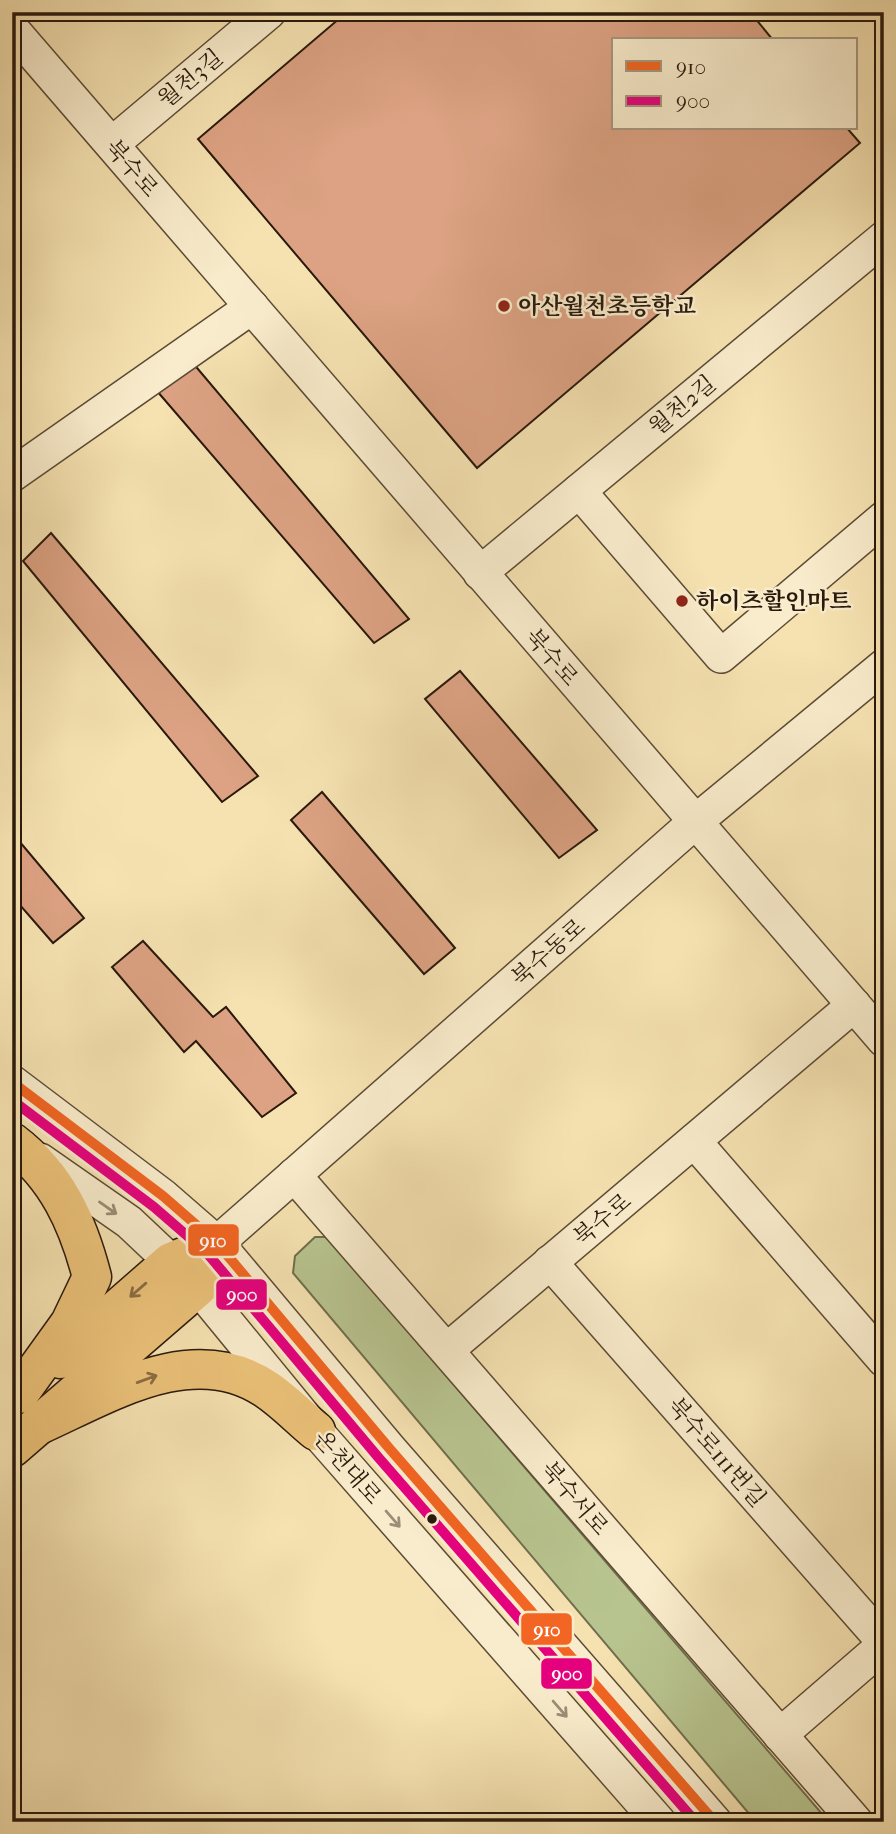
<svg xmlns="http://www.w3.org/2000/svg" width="896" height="1834" viewBox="0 0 896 1834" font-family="'IM FELL French Canon','Noto Serif KR',serif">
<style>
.green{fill:#b8c48f;stroke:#706e4e;stroke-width:2}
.building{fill:#dca283;stroke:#29190c;stroke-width:2}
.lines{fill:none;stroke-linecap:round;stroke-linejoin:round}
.minor-casing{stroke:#5c4b35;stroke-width:36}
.highway-casing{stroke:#29190c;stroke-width:41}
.minor{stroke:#f9eccc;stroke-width:33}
.highway{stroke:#ebc178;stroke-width:38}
.bus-1-casing{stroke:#f9eccc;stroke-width:16}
.bus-2-casing{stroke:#f9eccc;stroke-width:16}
.bus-1{stroke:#f26522;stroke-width:10}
.bus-2{stroke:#e5007d;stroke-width:10}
.oneway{stroke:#9b8d76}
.oneway2{stroke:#8a6d42}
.poi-dot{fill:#8f2418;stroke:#f9eccc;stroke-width:2.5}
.bus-dot{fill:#29190c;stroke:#f9eccc;stroke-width:2.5}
.labels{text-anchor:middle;stroke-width:5;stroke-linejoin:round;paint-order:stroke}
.street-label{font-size:23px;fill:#29190c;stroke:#f9eccc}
.poi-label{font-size:23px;font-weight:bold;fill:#29190c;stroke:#f9eccc;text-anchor:start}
.line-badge{stroke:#f9eccc;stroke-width:2.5}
.badge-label{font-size:19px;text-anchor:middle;font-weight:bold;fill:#fff}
</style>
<rect width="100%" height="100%" fill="#f6e2b1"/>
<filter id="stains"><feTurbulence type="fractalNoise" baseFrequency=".00286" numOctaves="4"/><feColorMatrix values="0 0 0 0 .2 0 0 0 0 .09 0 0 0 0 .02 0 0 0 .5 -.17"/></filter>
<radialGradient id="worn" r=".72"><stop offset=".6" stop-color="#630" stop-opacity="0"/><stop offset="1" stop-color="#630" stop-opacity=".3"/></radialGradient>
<polygon class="green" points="315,1237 327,1237 829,1822 756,1822 293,1273 295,1256"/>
<g class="building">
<polygon points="347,12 750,12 773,40 614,40 614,128 847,128 860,143 477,468 198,139"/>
<polygon points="192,362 409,619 374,643 157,391"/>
<polygon points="51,533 258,776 222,802 23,561"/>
<polygon points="460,671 597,830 559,858 425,699"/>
<polygon points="322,792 455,948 424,974 291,820"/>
<polygon points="14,835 84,918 53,943 12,896"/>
<polygon points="143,941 213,1017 226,1007 296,1093 262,1117 196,1041 184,1052 112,967"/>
</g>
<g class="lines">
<g class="minor-casing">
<g id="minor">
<polyline points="12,29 884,1040"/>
<polyline points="112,144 269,12"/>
<polyline points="12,475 252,307"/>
<polyline points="579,491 721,656 884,518"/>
<polyline points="480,573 884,238"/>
<polyline points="12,1082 163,1196 217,1243 389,1448 715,1822"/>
<polyline points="694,1141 884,1360"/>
<polyline points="40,1160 129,1222 198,1287 316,1431 659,1822"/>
<polyline points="294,1175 856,1822"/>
<polyline points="217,1243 695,822 884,666"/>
<polyline points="550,1262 884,1642"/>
<polyline points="447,1350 854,1005"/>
<polyline points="780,1735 884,1645"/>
</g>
</g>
<g class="highway-casing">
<g id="highway">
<path d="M12 1142C57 1176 78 1223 92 1277L70 1323 19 1394"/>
<polyline points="60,1359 171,1262 217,1243"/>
<path d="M39 1425C108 1394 193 1340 266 1389 284 1401 299 1417 316 1431"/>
<polyline points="12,1448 198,1287 217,1243"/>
</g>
</g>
<use href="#minor" class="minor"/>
<use href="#highway" class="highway"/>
<g class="bus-1-casing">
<polyline id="bus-1" points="12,1082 163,1196 217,1243 389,1448 715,1822"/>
</g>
<g class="bus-2-casing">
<polyline id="bus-2" points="12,1100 154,1207 207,1253 378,1457 696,1822"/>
</g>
<use href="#bus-1" class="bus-1"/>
<use href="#bus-2" class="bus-2"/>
</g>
<defs><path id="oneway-shaft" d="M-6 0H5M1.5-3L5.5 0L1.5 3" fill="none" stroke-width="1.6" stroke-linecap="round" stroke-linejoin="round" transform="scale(1.75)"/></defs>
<g class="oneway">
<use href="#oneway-shaft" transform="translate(108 1208) rotate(35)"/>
<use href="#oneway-shaft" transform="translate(393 1519) rotate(49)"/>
<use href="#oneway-shaft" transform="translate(560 1709) rotate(49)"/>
</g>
<g class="oneway2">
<use href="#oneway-shaft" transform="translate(138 1290) rotate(139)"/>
<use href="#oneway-shaft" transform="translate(147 1379) rotate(-20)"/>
</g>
<g class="poi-dot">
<circle cx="504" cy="306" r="7"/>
<circle cx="682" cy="601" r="7"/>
</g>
<circle class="bus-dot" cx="432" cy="1519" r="6"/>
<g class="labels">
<g class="street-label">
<text transform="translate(190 78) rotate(-40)" y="8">월천3길</text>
<text transform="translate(132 168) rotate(49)" y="8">북수로</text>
<text transform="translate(682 405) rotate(-40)" y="8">월천2길</text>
<text transform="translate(552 657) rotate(49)" y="8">북수로</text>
<text transform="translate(548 952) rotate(-41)" y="8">북수동로</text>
<text transform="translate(602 1219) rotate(-40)" y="8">북수로</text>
<text transform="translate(717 1452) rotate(49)" y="8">북수로111번길</text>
<text transform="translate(348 1467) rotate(49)" y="8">온천대로</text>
<text transform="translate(575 1498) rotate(49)" y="8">북수서로</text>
</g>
<g class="poi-label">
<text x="518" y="314">아산월천초등학교</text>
<text x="696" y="609">하이츠할인마트</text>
</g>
</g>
<g class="line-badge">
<rect x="187" y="1223" width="53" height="34" rx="7" fill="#f26522"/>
<rect x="215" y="1278" width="53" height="33" rx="7" fill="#e5007d"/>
<rect x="520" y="1612" width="53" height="34" rx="7" fill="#f26522"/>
<rect x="540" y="1657" width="53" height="33" rx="7" fill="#e5007d"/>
</g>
<g class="badge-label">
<text x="213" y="1247">910</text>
<text x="242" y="1301">900</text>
<text x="547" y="1636">910</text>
<text x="567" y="1680">900</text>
</g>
<rect width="896" height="1834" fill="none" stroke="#f6e2b1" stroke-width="42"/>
<rect x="14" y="14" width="868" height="1806" fill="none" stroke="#29190c" stroke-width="3.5"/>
<rect x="21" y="21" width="854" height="1792" fill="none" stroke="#29190c" stroke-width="2"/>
<rect x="612" y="38" width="245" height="91" fill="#f9eccc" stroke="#a6987f" stroke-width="2"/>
<rect x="626" y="61" width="35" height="10" fill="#f26522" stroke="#a6987f" stroke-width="2"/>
<text x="676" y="74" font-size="21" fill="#29190c">910</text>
<rect x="626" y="96" width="35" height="10" fill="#e5007d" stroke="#a6987f" stroke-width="2"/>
<text x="676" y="108" font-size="21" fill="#29190c">900</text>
<rect width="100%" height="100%" filter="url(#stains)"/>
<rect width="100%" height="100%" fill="url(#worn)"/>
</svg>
